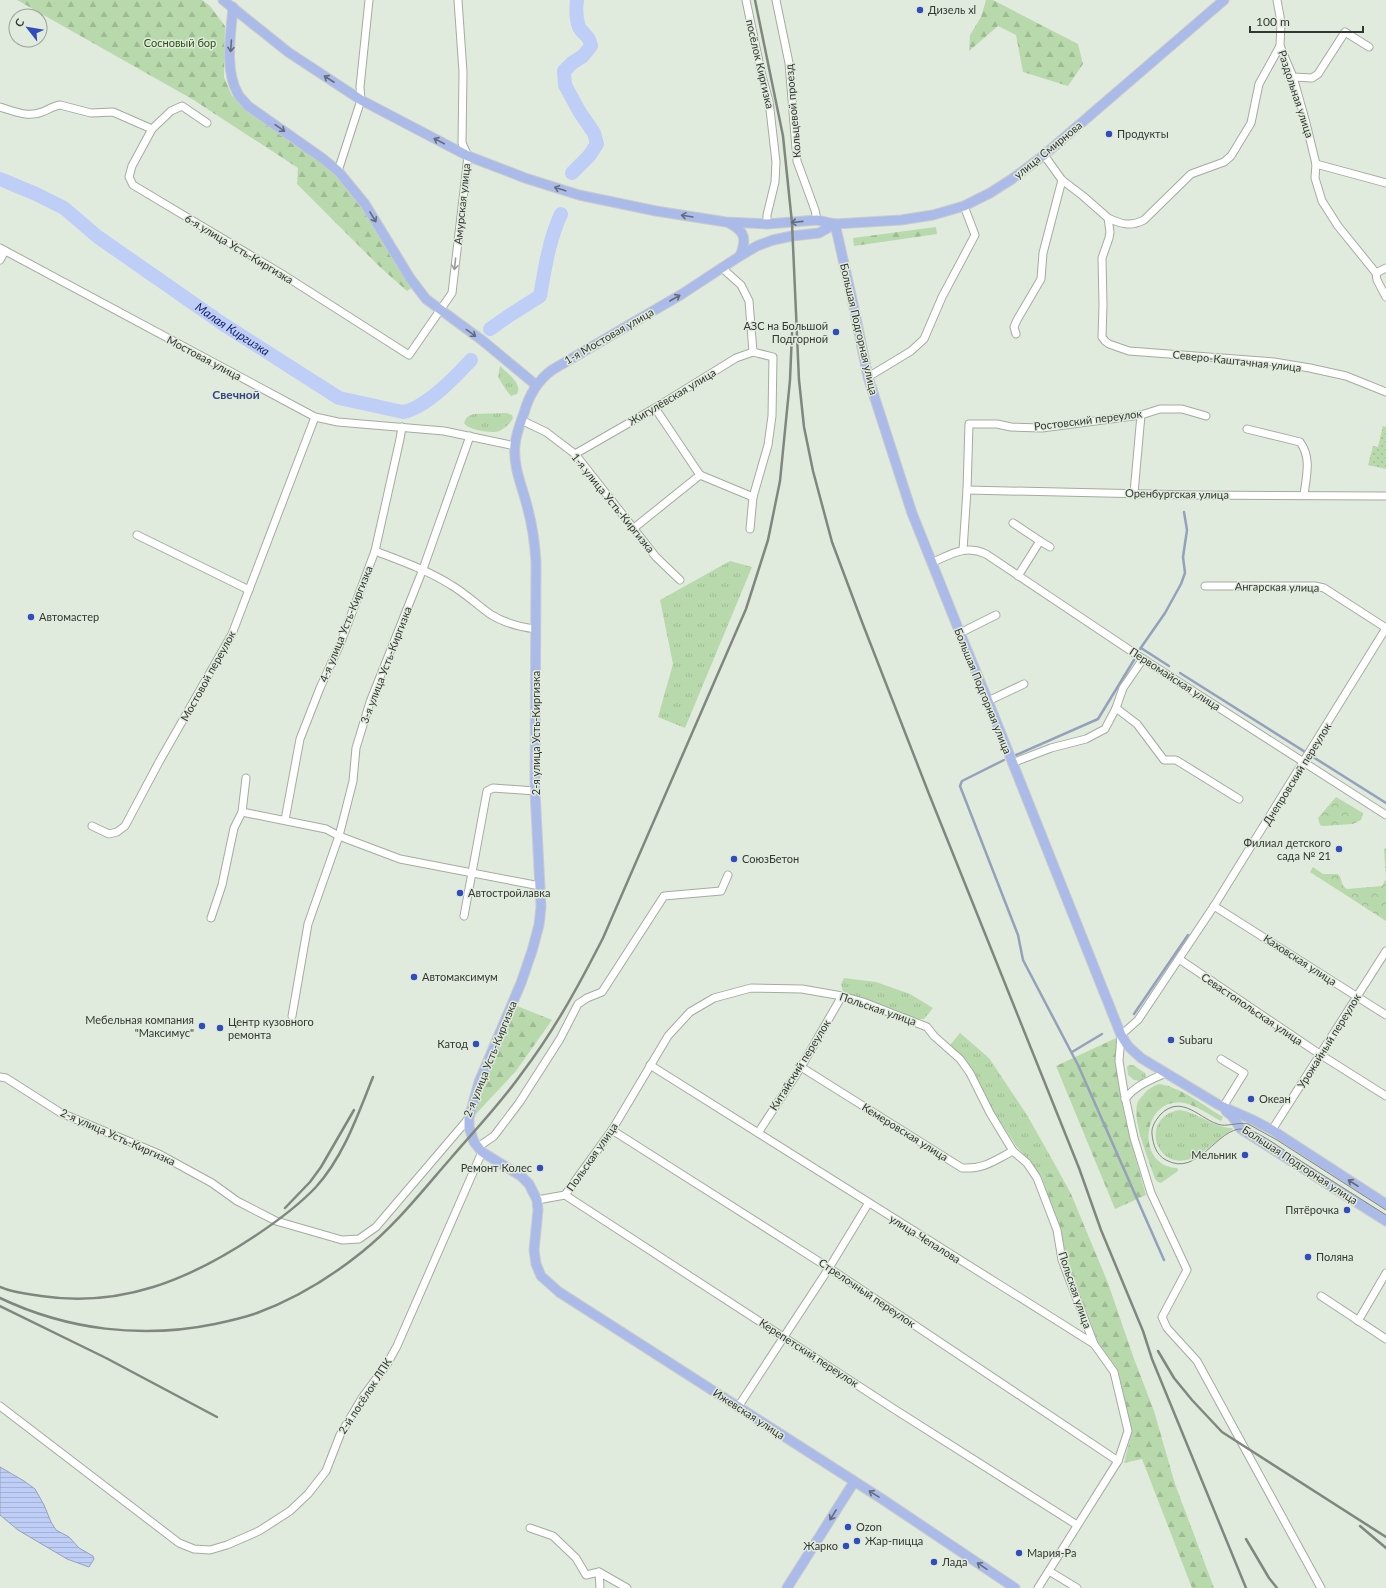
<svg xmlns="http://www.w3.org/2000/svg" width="1386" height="1588" viewBox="0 0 1386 1588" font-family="Lato,sans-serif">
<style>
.grass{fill:url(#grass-tufts)}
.forest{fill:url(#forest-firs)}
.park{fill:url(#park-crowns)}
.garden{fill:url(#garden-dots)}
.water{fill:url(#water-rules);stroke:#94a1bb}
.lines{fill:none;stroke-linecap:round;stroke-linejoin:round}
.stream{stroke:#94a1bb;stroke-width:2.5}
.river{stroke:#becef6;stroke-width:14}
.minor-casing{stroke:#a3ac9f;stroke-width:9}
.major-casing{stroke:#cacbca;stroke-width:11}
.minor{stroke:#fff;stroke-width:7}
.major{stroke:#abbbe9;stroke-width:9}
.tram{stroke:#80877e;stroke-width:1}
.rail{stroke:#80877e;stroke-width:2.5}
.oneway{stroke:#636c7b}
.oneway2{stroke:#999b98}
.poi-dot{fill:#314cbd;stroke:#e1ebdd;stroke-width:1.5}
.labels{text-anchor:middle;stroke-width:3;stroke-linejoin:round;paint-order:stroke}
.poi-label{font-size:11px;fill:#333732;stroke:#e1ebdd;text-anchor:start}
.park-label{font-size:11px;fill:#27500f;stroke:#e1ebdd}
.street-label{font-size:11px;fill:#333732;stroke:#e1ebdd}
.water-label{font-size:12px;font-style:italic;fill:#121f69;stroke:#e1ebdd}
.neighbourhood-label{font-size:12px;font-weight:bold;fill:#344680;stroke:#e1ebdd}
</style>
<defs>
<pattern id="grass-tufts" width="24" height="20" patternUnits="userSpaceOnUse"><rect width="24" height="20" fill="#b8d9ab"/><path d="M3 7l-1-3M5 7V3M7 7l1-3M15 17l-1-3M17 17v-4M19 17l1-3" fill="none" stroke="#9fbb94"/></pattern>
<pattern id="forest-firs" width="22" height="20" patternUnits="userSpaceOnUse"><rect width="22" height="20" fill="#b8d9ab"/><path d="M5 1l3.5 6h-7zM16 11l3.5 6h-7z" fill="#9fbb94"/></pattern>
<pattern id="park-crowns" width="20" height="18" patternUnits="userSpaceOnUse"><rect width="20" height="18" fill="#b8d9ab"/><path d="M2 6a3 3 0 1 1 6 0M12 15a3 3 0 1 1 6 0" fill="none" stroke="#9fbb94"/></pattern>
<pattern id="garden-dots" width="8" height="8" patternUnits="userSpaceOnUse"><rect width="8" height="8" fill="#b8d9ab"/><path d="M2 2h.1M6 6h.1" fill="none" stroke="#9fbb94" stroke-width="1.8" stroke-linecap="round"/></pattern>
<pattern id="water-rules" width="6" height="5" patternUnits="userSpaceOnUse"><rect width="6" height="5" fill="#becef6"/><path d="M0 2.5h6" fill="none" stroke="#a4b2d3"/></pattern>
</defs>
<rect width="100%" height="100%" fill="#e1ebdd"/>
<g class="grass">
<path d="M500 366C507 373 523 384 517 394L511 396 506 390 498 377Z"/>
<path d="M507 413 512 415 513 418C510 424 505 428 499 431 492 434 468 430 464 423L467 417 473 414Z"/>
<polygon points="730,561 752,567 685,728 658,717 673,664 660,600"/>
<polygon points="844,978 876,982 910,994 933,1008 924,1019 917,1019 865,999 843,992 841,984"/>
<polygon points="960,1033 989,1058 1027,1115 1058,1170 1042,1178 1029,1160 1017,1147 993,1111 972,1072 962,1057 950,1045"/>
<polygon points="1129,1065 1133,1065 1145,1073 1146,1077 1140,1081 1134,1080 1128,1075 1127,1067"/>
<path d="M1180 1110C1199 1113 1212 1127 1232 1128L1233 1129C1219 1137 1204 1154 1190 1159 1155 1171 1139 1116 1180 1110Z"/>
</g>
<g class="forest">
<polygon points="17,0 202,0 210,6 225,26 224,77 232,96 247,110 321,161 335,175 362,206 413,287 407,291 381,268 297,184 298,168 192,99"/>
<polygon points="986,0 993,0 1078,44 1083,64 1068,86 1023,72 1016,35 998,26 969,51 970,35 981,17"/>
<polygon points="936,227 937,234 854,246 853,238"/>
<polygon points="517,1006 552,1020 516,1071 474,1116 483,1086"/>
<path d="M1116 1038C1114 1091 1132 1144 1146 1195L1115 1209 1056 1066Z"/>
<path d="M1159 1084C1181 1087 1204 1106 1223 1117L1221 1121C1211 1116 1199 1107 1188 1104 1143 1091 1133 1166 1177 1168L1178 1169V1171L1161 1183 1158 1182 1155 1179C1149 1159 1133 1125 1137 1104 1138 1100 1142 1097 1144 1094 1148 1089 1153 1086 1159 1084Z"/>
<polygon points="1058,1170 1071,1194 1108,1283 1133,1356 1154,1411 1175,1484 1214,1588 1192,1588 1142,1459 1124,1463 1132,1432 1118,1370 1098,1342 1067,1259 1060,1228 1042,1178"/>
</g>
<g class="park">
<polygon points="1336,797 1363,813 1361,820 1353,824 1323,826 1320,825 1318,818"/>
<path d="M1386 847V921L1310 872 1313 867 1323 874H1338C1343 879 1340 885 1347 889L1382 886 1386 879 1384 850Z"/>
</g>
<polygon class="garden" points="1383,426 1386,427 1386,469 1368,465 1373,446 1378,447"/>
<polygon class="water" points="0,1467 24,1481 35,1489 44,1505 51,1522 56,1530 69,1537 79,1548 93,1556 94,1559 89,1567 67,1559 18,1530 0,1515"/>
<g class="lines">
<g class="stream">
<polyline points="1141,648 1169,666"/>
<polyline points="1140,649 1165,613 1181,584 1185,573 1183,557 1187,530 1184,512"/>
<polyline points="1180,673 1386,803"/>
<polyline points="1016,755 1098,719 1134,660"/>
<polyline points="1004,760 962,781 960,786 1018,935 1023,960 1078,1065 1164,1260"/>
<polyline points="1134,1014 1188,935"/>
<polyline points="1072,1052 1102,1034"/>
</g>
<g class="river">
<path d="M572 173 589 156 597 144 594 133 579 111 565 85 564 71 572 63 583 56 591 46C589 34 584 36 579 27 576 19 576 8 577 0"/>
<path id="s1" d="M0 179 36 194 64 208 98 237 223 324 339 398 403 412C426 408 455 377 471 360"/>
<path d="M490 329 510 315 540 296C545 268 549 240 561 214"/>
</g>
<g class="minor-casing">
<g id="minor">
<polyline points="746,0 762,76 769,101 776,162 775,182 767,215 767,224"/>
<polyline points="776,0 789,63 797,161 815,210 817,220"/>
<polyline points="1277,0 1281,22 1280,46 1293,77 1306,123 1316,164 1315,178 1322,201 1338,226 1376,273 1377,280 1386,297"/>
<polyline points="1293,77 1312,78 1318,74 1345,32 1369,47"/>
<path d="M0 107C13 111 28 118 42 112 48 110 53 106 60 105L91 113 113 112 152 129"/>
<polyline points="207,123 182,106 171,111 152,129 132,166 129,177 133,185 282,274 409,355 452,293 468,156 462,143 463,72 458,0"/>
<polyline points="1044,155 1062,180 1083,196 1108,218 1110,232 1109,238 1102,258 1103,305 1102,337 1105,341 1109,344 1129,351 1274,362 1310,368 1346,376 1386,392"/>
<polyline points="1316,164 1386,183"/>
<polyline points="338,171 361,100 360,87 369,0"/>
<path d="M1108 218C1121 224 1130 227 1144 220L1191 174 1224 162 1231 156 1251 123 1259 84 1280 46"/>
<polyline points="0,248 315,417 338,422 444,431 515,446"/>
<polyline points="0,260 5,251"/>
<polyline points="722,268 741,285 749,301 753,352"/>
<polyline points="1376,273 1386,268"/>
<polyline points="1016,334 1014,327 1017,320 1041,279 1043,253 1062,180"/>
<polyline points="868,377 911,351 924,339 942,297 975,235 964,206"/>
<polyline points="521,420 546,432 575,454 656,557 680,580"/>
<path d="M1247 429 1300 442C1312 458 1306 477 1304 495"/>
<polyline points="575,454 655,408 736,358 753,352 773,357 772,416 768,445 753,497 750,529"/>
<polyline points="700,475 753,497"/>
<polyline points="967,490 1192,495 1386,496"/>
<polyline points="1134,493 1141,415"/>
<polyline points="1013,523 1040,541 1018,576"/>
<polyline points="634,528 700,475 655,408"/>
<polyline points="137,535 249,590"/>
<polyline points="1040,541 1050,547"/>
<polyline points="963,550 967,490 969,424 997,424 1011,427 1042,428 1141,415 1160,409 1182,409 1206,416"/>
<path d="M375 551C401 561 427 570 451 585 465 593 477 605 490 614 504 623 520 627 536 629"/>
<path d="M931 563C950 555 965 544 986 554L1143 659 1386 815"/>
<polyline points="1205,586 1315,586 1324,588 1386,628 1214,906 1138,1020 1121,1035 1119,1061 1124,1092 1134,1138 1151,1193 1187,1270 1162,1317 1167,1328 1197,1361 1321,1588"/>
<polyline points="960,633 996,615"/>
<polyline points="988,701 1024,684"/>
<polyline points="1116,708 1137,724 1164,760 1176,760 1239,799"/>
<polyline points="1012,763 1051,748 1086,739 1105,729 1116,708 1123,688 1143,659"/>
<polyline points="242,812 326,829 339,836 400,859 540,886"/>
<polyline points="285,820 300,739 320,688 341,642 375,551 400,439 402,427"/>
<polyline points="92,826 109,834 117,832 125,826 159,762 232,634 315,417"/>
<polyline points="1214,906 1386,1015"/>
<polyline points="464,916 487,791 493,788 535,791"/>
<polyline points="211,918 222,885 234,828 242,812 246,778"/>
<polyline points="1179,959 1321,1055 1386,1096"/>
<polyline points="292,1016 308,924 339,836 353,781 356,748 370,702 423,569 470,436"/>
<polyline points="1221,1059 1244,1073 1223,1107"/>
<polyline points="650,1065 1094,1344 1114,1372 1128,1431 1118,1461 1038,1588"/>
<path d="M801 1067 962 1168C985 1169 993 1161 1013 1151"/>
<polyline points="0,1077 6,1078 61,1113 159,1154 212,1183 237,1201 276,1221 342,1240 359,1239 376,1227 469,1118"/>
<path d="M1125 1099C1136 1085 1150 1080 1166 1073"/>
<polyline points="612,1130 829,1268 1118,1461"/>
<polyline points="1272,1130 1386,951"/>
<polyline points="758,1133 801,1067 842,996"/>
<polyline points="478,1147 494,1136 519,1103 560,1039 578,1004 587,998 602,992 664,896 721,891 728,875"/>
<polyline points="565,1195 612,1130 668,1036 690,1012 714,998 751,988 802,989 842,996 863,1002 927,1027 934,1036 960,1059 970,1073 990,1113 1013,1151 1027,1163 1037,1178 1057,1230 1062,1260 1094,1344"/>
<polyline points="537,1200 565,1195 894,1409 1077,1525"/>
<polyline points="1321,1296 1386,1339"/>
<polyline points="1358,1321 1386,1273"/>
<polyline points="0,1406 179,1543 194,1549 210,1550 227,1545 259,1531 290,1511 308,1494 326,1471 340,1435 362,1398 387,1364 397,1346 482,1152"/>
<polyline points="738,1407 829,1268 868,1204"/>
<polyline points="530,1528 553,1536 576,1558 586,1575 599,1572"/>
<polyline points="1049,1571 1077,1588"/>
<polyline points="600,1588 599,1572 627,1588"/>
</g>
</g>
<g class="major-casing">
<g id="major">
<polyline points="223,0 288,52 361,100 468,156 525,178 579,195 656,211 726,222 767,224 817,220 835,224 901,220 933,215 964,206 990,193 1012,179 1044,155 1224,0"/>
<path d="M233 7C231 34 224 69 238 94 240 98 245 102 248 106L322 158 338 171 365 204 410 278 426 299 483 341 536 385"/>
<path d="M729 223C745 231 747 239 740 256"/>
<path d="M835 224 819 233 792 236 773 240 757 246 740 256 682 294 552 370C537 381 529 395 524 413 520 424 516 434 515 445 513 465 521 484 526 502 532 523 535 542 536 563L535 791 541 907 539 925 532 951 521 983 479 1082 469 1118V1127L474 1142 482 1152 521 1176 529 1184 537 1200 538 1210 534 1250 536 1264 541 1276 559 1292 882 1499 1015 1588"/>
<polyline points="835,224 854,308 868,377 912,513 960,633 988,701 1121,1035 1128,1046 1141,1058 1219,1105 1253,1120 1272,1130 1386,1204"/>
<polyline points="1226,1111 1232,1116 1241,1129 1386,1221"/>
<polyline points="787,1588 854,1482"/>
</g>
</g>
<use href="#minor" class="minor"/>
<use href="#major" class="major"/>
<path class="tram" d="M1386 1210 1277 1140 1248 1124C1239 1122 1230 1126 1221 1125 1201 1121 1182 1092 1160 1115 1156 1120 1151 1127 1152 1134 1153 1144 1156 1155 1166 1160 1198 1178 1217 1127 1243 1129 1258 1130 1283 1150 1296 1158 1326 1177 1356 1196 1386 1215"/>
<g class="rail">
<polyline points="755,0 783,136 792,223 799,380 804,427 813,471 832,542 862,622 929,794 1079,1168 1101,1230 1143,1331 1152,1359 1246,1588"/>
<polyline points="285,1208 310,1182 321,1167 354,1110"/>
<path d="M0 1287C13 1293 27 1294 41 1296 121 1308 189 1280 255 1236 276 1222 298 1206 316 1187 344 1156 358 1114 373 1077"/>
<path d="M0 1298C67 1330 142 1339 215 1324 229 1321 243 1318 257 1313 295 1299 331 1277 362 1252 396 1225 423 1190 451 1158 475 1130 501 1103 522 1073 554 1031 579 985 603 938L746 609 768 540 780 481 790 380 792 333"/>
<polyline points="0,1306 106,1358 217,1417"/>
<polyline points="1158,1351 1174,1378 1192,1400 1222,1432 1386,1537"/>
<polyline points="1360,1526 1386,1548"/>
<polyline points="1246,1539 1269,1578 1277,1588"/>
</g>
</g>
<defs><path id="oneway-shaft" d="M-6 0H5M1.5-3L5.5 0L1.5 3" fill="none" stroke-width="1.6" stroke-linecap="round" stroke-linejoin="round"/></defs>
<g class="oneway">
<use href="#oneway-shaft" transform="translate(231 46) rotate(94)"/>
<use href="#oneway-shaft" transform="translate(329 79) rotate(-147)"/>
<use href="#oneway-shaft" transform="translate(280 128) rotate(35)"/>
<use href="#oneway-shaft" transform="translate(439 141) rotate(-152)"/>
<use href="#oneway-shaft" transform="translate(560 189) rotate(-162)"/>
<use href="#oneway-shaft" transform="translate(687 216) rotate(-171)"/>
<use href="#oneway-shaft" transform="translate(373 217) rotate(59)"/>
<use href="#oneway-shaft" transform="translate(797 222) rotate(174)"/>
<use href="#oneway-shaft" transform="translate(675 298) rotate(-30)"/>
<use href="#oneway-shaft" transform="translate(471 333) rotate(36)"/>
<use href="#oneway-shaft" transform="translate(1353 1183) rotate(-147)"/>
<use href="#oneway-shaft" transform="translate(874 1494) rotate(-148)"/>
<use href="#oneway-shaft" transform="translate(833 1515) rotate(122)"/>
<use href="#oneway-shaft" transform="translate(982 1566) rotate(-146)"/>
</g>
<use class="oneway2" href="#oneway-shaft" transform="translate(455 264) rotate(96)"/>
<g class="poi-dot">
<circle cx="920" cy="10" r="4"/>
<circle cx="1109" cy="134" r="4"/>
<circle cx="836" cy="332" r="4"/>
<circle cx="31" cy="617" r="4"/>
<circle cx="1339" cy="849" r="4"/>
<circle cx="734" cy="859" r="4"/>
<circle cx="460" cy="893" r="4"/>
<circle cx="414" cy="977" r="4"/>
<circle cx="202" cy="1026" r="4"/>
<circle cx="220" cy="1028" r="4"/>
<circle cx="1171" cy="1040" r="4"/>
<circle cx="476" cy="1044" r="4"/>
<circle cx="1251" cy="1099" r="4"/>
<circle cx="1245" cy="1155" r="4"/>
<circle cx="540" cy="1168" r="4"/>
<circle cx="1347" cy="1210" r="4"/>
<circle cx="1308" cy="1257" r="4"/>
<circle cx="848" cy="1527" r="4"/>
<circle cx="857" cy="1541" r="4"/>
<circle cx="846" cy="1546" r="4"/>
<circle cx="1019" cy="1553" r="4"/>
<circle cx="934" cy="1562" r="4"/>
</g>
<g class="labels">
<g class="poi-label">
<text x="928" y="14">Дизель xl</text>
<text x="1117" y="138">Продукты</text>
<text x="828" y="330" text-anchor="end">АЗС на Большой<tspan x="828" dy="13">Подгорной</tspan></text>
<text x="39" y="621">Автомастер</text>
<text x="1331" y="847" text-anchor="end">Филиал детского<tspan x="1331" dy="13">сада № 21</tspan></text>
<text x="742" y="863">СоюзБетон</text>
<text x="468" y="897">Автостройлавка</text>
<text x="422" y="981">Автомаксимум</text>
<text x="194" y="1024" text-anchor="end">Мебельная компания<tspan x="194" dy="13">"Максимус"</tspan></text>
<text x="228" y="1026">Центр кузовного<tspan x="228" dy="13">ремонта</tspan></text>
<text x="1179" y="1044">Subaru</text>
<text x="468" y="1048" text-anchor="end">Катод</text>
<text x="1259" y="1103">Океан</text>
<text x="1237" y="1159" text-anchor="end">Мельник</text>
<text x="532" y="1172" text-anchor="end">Ремонт Колес</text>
<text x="1339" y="1214" text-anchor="end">Пятёрочка</text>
<text x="1316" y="1261">Поляна</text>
<text x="856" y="1531">Ozon</text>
<text x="865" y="1545">Жар-пицца</text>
<text x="838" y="1550" text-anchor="end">Жарко</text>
<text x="1027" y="1557">Мария-Ра</text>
<text x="942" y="1566">Лада</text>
</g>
<g class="park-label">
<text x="180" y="47">Сосновый бор</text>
</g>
<g class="street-label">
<text transform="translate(760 64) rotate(77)" y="4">посёлок Киргизка</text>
<text transform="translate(1296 94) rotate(72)" y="4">Раздольная улица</text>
<text transform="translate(793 111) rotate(-95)" y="4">Кольцевой проезд</text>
<text transform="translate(1048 150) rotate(-39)" y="4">улица Смирнова</text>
<text transform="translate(462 204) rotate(-84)" y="4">Амурская улица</text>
<text transform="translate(239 249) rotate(31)" y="4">6-я улица Усть-Киргизка</text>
<text transform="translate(859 329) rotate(77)" y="4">Большая Подгорная улица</text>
<text transform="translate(609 336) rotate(-30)" y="4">1-я Мостовая улица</text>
<text transform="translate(204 358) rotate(28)" y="4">Мостовая улица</text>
<text transform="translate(1237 361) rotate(6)" y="4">Северо-Каштачная улица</text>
<text transform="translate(672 397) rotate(-31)" y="4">Жигулёвская улица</text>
<text transform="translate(1088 420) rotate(-7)" y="4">Ростовский переулок</text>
<text transform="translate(1177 494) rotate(1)" y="4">Оренбургская улица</text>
<text transform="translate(613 503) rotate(51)" y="4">1-я улица Усть-Киргизка</text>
<text transform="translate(1277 587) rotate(1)" y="4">Ангарская улица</text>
<text transform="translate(346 624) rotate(-68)" y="4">4-я улица Усть-Киргизка</text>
<text transform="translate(386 665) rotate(-69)" y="4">3-я улица Усть-Киргизка</text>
<text transform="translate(208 676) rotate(-61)" y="4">Мостовой переулок</text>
<text transform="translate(1175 679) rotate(33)" y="4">Первомайская улица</text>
<text transform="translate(983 691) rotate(68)" y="4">Большая Подгорная улица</text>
<text transform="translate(536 733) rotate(-90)" y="4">2-я улица Усть-Киргизка</text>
<text transform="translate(1297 774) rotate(-58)" y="4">Днепровский переулок</text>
<text transform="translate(1300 960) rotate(33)" y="4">Каховская улица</text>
<text transform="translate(878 1009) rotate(19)" y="4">Польская улица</text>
<text transform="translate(1252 1009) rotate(34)" y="4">Севастопольская улица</text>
<text transform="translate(1329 1041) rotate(-58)" y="4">Урожайный переулок</text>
<text transform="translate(490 1059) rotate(-68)" y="4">2-я улица Усть-Киргизка</text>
<text transform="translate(800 1065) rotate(-58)" y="4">Китайский переулок</text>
<text transform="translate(905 1132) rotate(32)" y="4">Кемеровская улица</text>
<text transform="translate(118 1137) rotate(24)" y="4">2-я улица Усть-Киргизка</text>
<text transform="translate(592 1157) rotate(-55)" y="4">Польская улица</text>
<text transform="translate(1300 1165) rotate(33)" y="4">Большая Подгорная улица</text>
<text transform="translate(925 1239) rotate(32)" y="4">улица Чепалова</text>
<text transform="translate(1075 1290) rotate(71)" y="4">Польская улица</text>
<text transform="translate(867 1293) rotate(34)" y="4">Стрелочный переулок</text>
<text transform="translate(809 1353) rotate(33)" y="4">Керепетский переулок</text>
<text transform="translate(365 1396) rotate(-57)" y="4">2-й посёлок ЛПК</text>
<text transform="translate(749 1414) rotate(33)" y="4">Ижевская улица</text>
</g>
<g class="water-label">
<text dy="4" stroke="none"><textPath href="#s1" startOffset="278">Малая Киргизка</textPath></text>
</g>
<g class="neighbourhood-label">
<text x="236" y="399">Свечной</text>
</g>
</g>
<g transform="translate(28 28) rotate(301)"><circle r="19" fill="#e1ebdd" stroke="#9ba399"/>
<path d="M0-3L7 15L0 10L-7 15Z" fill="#314cbd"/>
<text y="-6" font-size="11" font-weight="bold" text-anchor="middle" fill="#333732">С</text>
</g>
<path d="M1250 26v6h113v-6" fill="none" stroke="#333732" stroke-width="2"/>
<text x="1256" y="26" font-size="12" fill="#333732" stroke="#e1ebdd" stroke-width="3" paint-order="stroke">100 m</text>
</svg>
